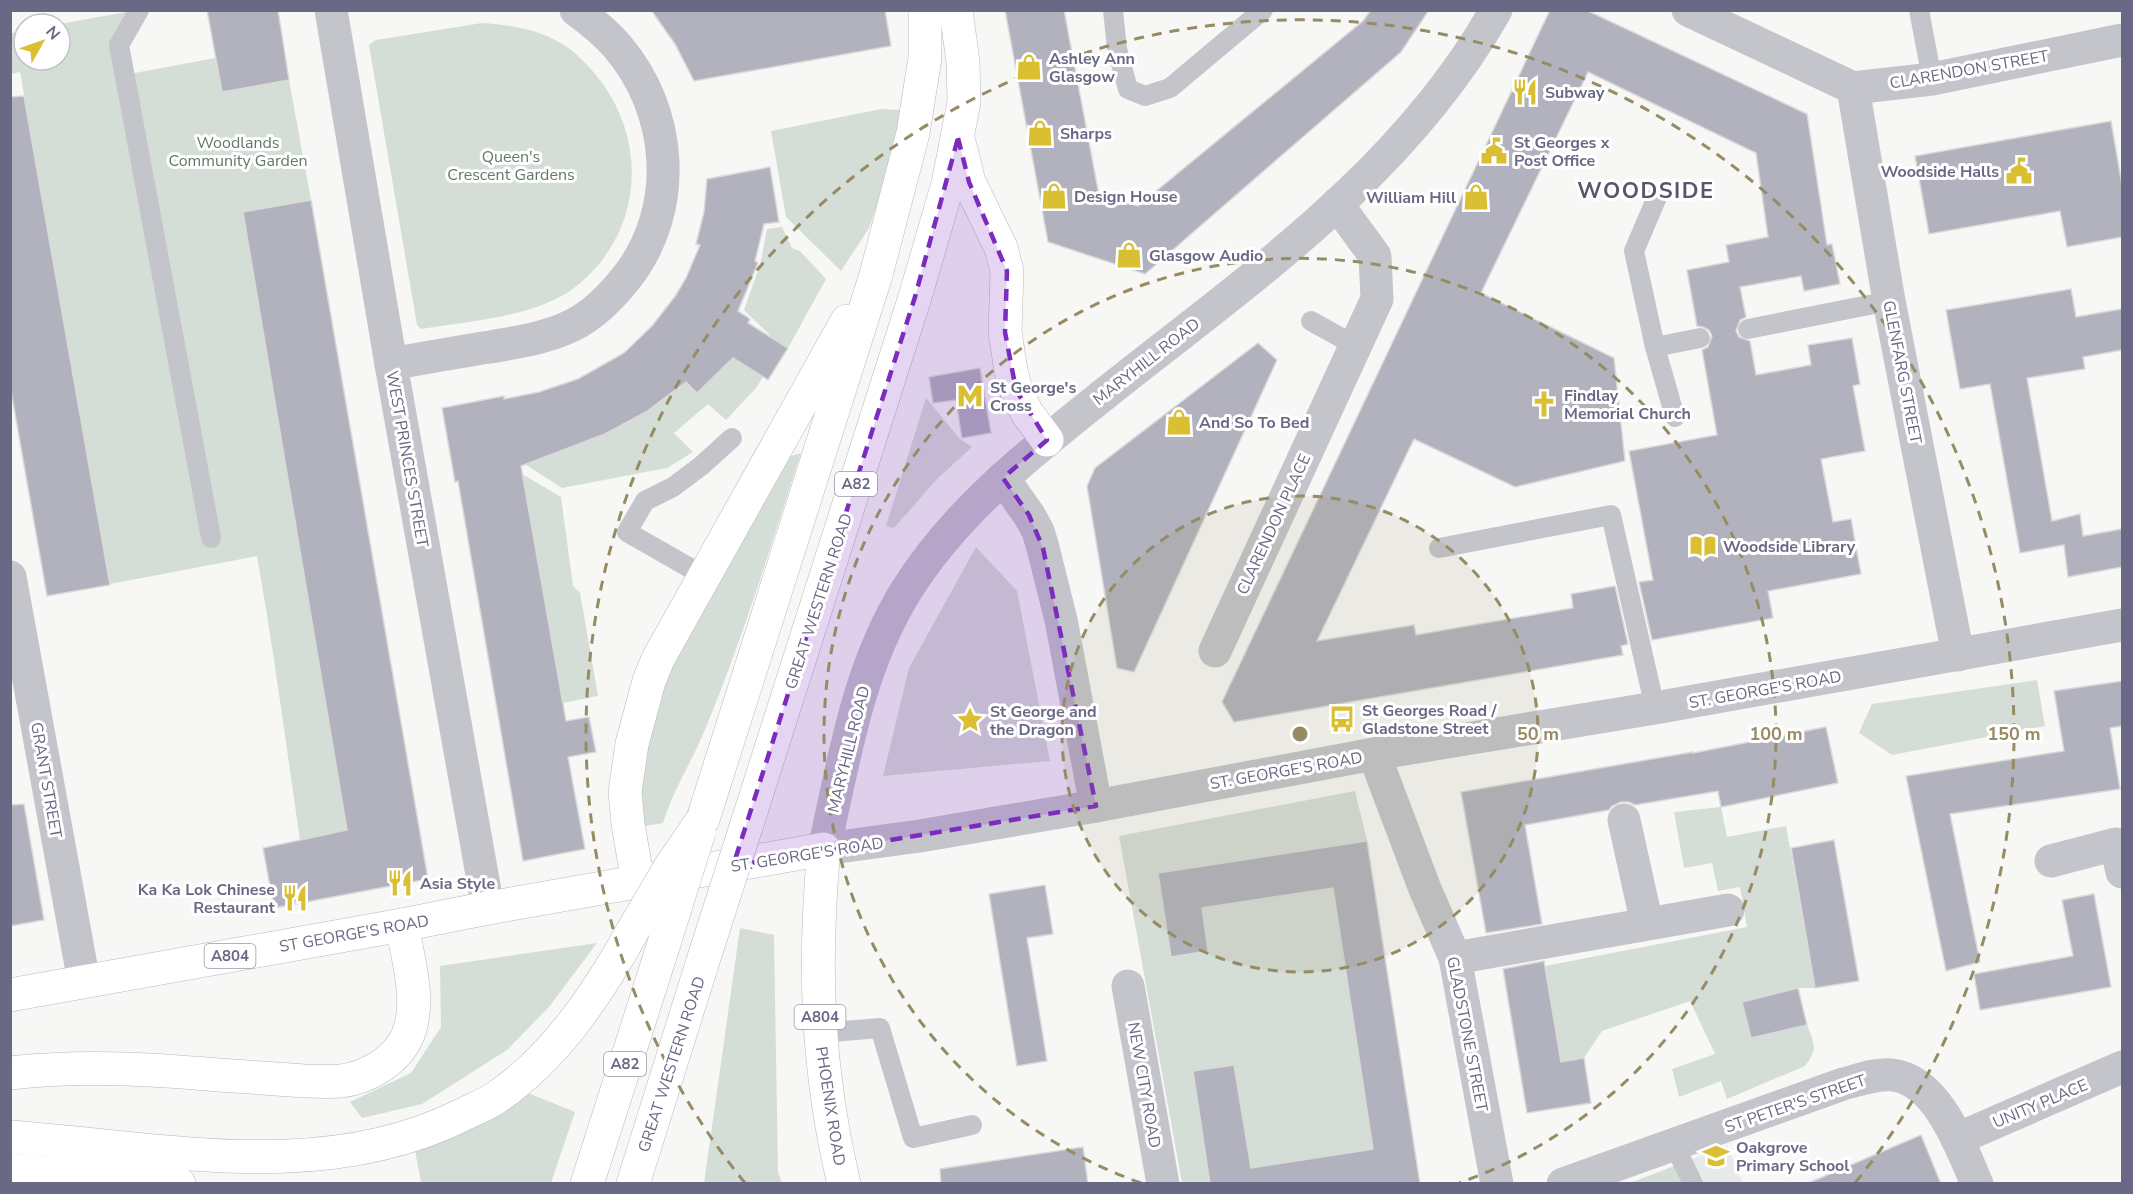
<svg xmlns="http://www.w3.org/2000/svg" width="2133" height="1194" viewBox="0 0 2133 1194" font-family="'Nunito Sans',sans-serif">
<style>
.built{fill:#e8e9e9}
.green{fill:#d5ddd7}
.building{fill:#b1b2bd;stroke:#d9dad8;stroke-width:1.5}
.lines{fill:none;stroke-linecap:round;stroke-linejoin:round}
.primary-casing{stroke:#b8b7bf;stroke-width:34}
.motorway-casing{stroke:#b7b7bd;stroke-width:34}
.service{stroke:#c4c4cb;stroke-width:20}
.minor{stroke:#c4c4cb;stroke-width:33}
.tertiary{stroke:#c4c4cb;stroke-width:33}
.primary{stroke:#fff;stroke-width:33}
.motorway{stroke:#fff;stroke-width:33}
.primary-bridge-casing{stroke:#b8b7bf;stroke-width:34;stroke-linecap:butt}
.motorway-bridge-casing{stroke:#b7b7bd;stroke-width:34;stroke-linecap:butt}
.primary-bridge{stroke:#fff;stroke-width:33}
.motorway-bridge{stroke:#fff;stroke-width:33}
.marked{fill:#7b2cbf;fill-opacity:0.2;stroke:#7b2cbf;stroke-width:4.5;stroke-dasharray:12 8;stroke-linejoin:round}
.ring{fill:none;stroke:#978b64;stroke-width:3;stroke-dasharray:10 8}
.labels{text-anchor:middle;stroke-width:6;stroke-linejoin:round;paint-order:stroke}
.shield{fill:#fff;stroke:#9796aa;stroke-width:1.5}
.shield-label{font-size:15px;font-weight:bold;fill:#6a6985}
.poi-label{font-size:16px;font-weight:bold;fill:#6a6985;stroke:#fff;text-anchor:start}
.street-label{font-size:16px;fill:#6a6985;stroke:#fff}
.park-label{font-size:16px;fill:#63786b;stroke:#fff}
.district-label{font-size:22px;font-weight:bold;letter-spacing:1.5px;fill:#57566b;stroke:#fff}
.centre{fill:#978b64;stroke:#fff;stroke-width:3}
.ring-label{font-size:18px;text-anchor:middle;font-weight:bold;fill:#978b64;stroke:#fff;stroke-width:6;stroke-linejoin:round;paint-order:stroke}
</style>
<rect width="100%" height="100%" fill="#f7f8f6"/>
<polygon class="built" points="1727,1145 1743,1183 1630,1184"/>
<g class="green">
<path d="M126 12 119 45 124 75 215 58 222 92 289 80 311 200 244 212 348 833 300 840C286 745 274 651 257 556L110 584 20 72 11 74V33L24 31V60H60V24Z"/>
<path d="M482 23C508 25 533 28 557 41 575 50 591 68 603 84 650 151 639 238 574 288 536 317 468 321 421 329L417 325 369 45 376 40Z"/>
<polygon points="881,109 902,110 884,186 869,228 841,271 786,217 771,131"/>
<polygon points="782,227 792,248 800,251 826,279 788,348 775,340 744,310 760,265 767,229"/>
<path d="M717 347 763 377 756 388 726 420 708 404 674 433 693 452 667 468 562 488 520 461C564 450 606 436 645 413 659 404 673 392 686 382L697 393Z"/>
<polygon points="926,398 960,439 972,447 937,479 894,528 886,526"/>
<path d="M801 453C771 545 743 638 706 727 693 760 673 790 663 823L640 827 643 733 656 688 780 459Z"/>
<polygon points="522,474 561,497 573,586 580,593 598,696 563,703"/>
<polygon points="976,547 1017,591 1050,761 883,776 909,668"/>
<polygon points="2037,680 2045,726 1892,755 1859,733 1872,704"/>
<polygon points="1355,791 1367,841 1158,873 1171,957 1208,950 1202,908 1333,888 1373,1149 1251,1168 1234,1065 1193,1071 1210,1183 1182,1183 1119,836"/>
<path d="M1721 807 1727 837 1786 826 1815 988H1798L1743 1003 1751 1038 1807 1025C1814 1044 1819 1048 1805 1066L1727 1099 1721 1081 1679 1097 1672 1069 1715 1054 1690 1001 1602 1031 1584 1058 1561 1062 1545 966 1747 927 1740 887 1718 891 1712 863 1684 868 1674 812Z"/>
<polygon points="740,928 774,935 778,1172 782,1183 704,1183"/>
<polygon points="597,943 549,1007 507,1050 422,1104 362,1118 350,1102 411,1073 441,1027 440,966"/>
<polygon points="528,1093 575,1112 551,1183 421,1183 415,1150"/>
<polygon points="1674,1166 1681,1183 1630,1183"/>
</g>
<g class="building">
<polygon points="207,10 278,10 289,80 222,92"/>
<polygon points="651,10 885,10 891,46 694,81 675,44"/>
<polygon points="1005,10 1064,10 1099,195 1138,206 1363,21 1371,10 1429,10 1401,52 1145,274 1048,242"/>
<polygon points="1550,10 1586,10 1807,114 1827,245 1832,244 1840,284 1804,291 1801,276 1740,287 1746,317 1740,320 1736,331 1739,337 1750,341 1756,375 1811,365 1808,345 1852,338 1860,384 1853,386 1865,451 1821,459 1833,522 1851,519 1861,574 1768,591 1773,618 1652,640 1639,582 1653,580 1629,451 1717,435 1702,350 1708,347 1712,336 1709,330 1703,327 1697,326 1687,270 1729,262 1726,245 1768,237 1756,153 1588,72 1481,293 1614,358 1625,461 1515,487 1414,439 1317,641 1414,625 1416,635 1573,608 1571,594 1615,586 1628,644 1621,646 1623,655 1234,722 1222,702"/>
<polygon points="24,96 110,585 47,596 10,385 10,97"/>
<polygon points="2111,121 2122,185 2122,237 2067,247 2060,211 1929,234 1915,156"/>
<polygon points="770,167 779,222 764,224 755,261 758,263 738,311 750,319 748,323 788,348 768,380 733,358 697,393 686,382 646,412 605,434 521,466 566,721 589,717 596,752 568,757 585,849 523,861 458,481 455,482 442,408 504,396 504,399 539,392 578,379 624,353 652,326 676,295 686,278 700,245 696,244 704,212 707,179"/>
<polygon points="311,200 428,879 274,908 263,848 347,830 243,212"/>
<polygon points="2071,289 2076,317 2122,309 2122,350 2083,357 2085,369 2027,378 2052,521 2080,514 2083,536 2122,529 2122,567 2068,577 2064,545 2020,553 1990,384 1960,389 1946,310"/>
<polygon points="1258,343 1277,360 1134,672 1117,668 1087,486 1095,468"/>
<polygon points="980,368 991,433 962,438 956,400 933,403 929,377"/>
<polygon points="2122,681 2122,726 2110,728 2120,789 1950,814 1980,962 1946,971 1906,776 2064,751 2054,691"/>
<polygon points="1826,727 1838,783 1721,807 1718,791 1635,805 1629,802 1621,802 1612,806 1609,810 1525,825 1542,924 1486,933 1461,792 1693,752 1693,753"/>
<polygon points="24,804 44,920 10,926 10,805"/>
<polygon points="1834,840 1859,981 1815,988 1791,848"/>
<polygon points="1367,841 1420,1184 1210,1184 1193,1071 1234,1065 1251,1168 1373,1149 1333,888 1202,908 1208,951 1171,957 1158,873"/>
<polygon points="1045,885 1053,934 1027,938 1047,1061 1017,1066 989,894"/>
<polygon points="2094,894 2111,987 1980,1010 1974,974 2073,956 2062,900"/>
<polygon points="1544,961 1561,1062 1584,1058 1591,1103 1527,1113 1503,969"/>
<polygon points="1798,988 1807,1025 1751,1038 1742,1002"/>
<polygon points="1921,1135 1941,1184 1806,1184"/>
<polygon points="1083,1147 1088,1184 941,1184 940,1169"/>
</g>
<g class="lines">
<g class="primary-casing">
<g id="primary">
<polyline points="959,142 969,182 1001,248 1007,271 1005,332 1011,371 1016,390 1027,413 1047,440"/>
<polyline points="703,819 876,275 913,133 925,58 925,10"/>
<polyline points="746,827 915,297 948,184 964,102 963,62 956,10"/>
<polyline points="638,882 628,824 625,792 632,744 649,681 658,659 847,321"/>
<path d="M10 995 402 925 488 908 824 849C813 965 817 1071 844 1184"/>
<polyline points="587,1184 661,953"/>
<polyline points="633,1184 702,964"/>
</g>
</g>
<g class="motorway-casing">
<g id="motorway">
<path d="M10 1073C80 1065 149 1069 219 1075 248 1077 276 1079 305 1081 317 1081 330 1082 341 1081 367 1078 396 1061 407 1037 422 1003 408 960 402 925"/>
<path d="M10 1137C160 1148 322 1185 462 1115 472 1110 484 1105 494 1099 555 1058 597 995 632 932"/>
<polyline points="10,1170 179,1184"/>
</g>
</g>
<g class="service">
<polyline points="139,10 119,45 211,538"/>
<polyline points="1113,10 1117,49 1128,89 1145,96 1170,88 1263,10"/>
<polyline points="1919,10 1932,79"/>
<polyline points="1657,197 1634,251 1655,347 1675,417"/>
<polyline points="1311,321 1356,346"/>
<polyline points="1748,329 1889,301"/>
<polyline points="1655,347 1700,338"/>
<polyline points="1439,548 1611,515 1655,708"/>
<polyline points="704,576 627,532 645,501 673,487 701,466 732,438"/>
<polyline points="820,1033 880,1028 913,1138 972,1125"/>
<polyline points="1674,1144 1693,1184"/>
</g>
<g class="minor">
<polyline points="331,10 391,364 488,908"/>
<polyline points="1688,10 1853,88 1932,79 2122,40"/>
<polyline points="1853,88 1889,301 1958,655"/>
<path d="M391 364C424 358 457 352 490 347 518 342 547 338 573 325 595 314 612 296 627 277 680 209 673 111 617 46 605 32 591 21 576 10"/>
<polyline points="1003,478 1029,515 1038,531 1043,548 1061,620 1096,806"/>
<polyline points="10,577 84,982"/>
<polyline points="1215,651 1377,299 1375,256 1337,204"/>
<polyline points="1374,754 1425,889 1455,958 1497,1184"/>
<polyline points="1624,820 1647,924"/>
<polyline points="2051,861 2116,844 2122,872"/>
<polyline points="1455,958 1728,910"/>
<polyline points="1128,986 1163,1184"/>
<polyline points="1957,1139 2122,1067"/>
<path d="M1563 1184 1843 1084C1859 1080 1877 1073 1893 1075 1938 1081 1961 1147 1977 1184"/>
</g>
<path class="tertiary" d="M1496 10C1404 174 1245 282 1102 396 1029 454 955 512 906 591 857 670 844 761 824 849L920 836 1096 806 1374 754 1655 708 2122 625"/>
<use href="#primary" class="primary"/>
<use href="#motorway" class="motorway"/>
<g class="primary-bridge-casing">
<g id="primary-bridge">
<polyline points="661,953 699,832"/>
<polyline points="702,964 746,827"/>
</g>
</g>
<g class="motorway-bridge-casing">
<polyline id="motorway-bridge" points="632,932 669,869 703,819"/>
</g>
<use href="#primary-bridge" class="primary-bridge"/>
<use href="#motorway-bridge" class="motorway-bridge"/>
</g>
<path class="marked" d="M958 138 969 182 1007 271 1005 332 1016 390 1047 440 1003 478 1029 515 1043 548 1096 806 733 866 915 297Z"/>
<circle cx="1300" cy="734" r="238" fill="#978b64" fill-opacity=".12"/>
<g class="ring">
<circle cx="1300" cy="734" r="238"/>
<path d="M1141 1183A476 476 0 1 1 1459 1183"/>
<path d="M745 1183A714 714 0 1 1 1855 1183"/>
</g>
<defs>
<g id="shop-bare" transform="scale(2.07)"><path d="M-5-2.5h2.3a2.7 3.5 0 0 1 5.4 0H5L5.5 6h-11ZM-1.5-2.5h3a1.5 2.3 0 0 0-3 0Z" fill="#dbbf33" stroke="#fff" stroke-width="2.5" paint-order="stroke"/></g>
<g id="restaurant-bare" transform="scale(2.07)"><path d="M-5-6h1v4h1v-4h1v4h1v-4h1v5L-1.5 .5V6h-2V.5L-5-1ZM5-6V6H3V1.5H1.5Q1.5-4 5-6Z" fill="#dbbf33" stroke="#fff" stroke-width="2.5" paint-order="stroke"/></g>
<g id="civic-bare" transform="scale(2.07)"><path d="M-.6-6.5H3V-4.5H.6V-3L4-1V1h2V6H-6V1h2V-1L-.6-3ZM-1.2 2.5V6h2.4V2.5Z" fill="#dbbf33" stroke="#fff" stroke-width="2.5" paint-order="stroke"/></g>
<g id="metro-bare" transform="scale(2.07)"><path d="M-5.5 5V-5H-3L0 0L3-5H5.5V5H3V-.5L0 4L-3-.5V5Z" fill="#dbbf33" stroke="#fff" stroke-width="2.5" paint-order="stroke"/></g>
<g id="church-bare" transform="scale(2.07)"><path d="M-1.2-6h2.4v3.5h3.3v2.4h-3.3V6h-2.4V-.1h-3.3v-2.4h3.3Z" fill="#dbbf33" stroke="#fff" stroke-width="2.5" paint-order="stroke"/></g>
<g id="library-bare" transform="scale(2.07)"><path d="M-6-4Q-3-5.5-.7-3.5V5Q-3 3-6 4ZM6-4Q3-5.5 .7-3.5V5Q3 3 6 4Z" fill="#dbbf33" stroke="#fff" stroke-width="2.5" paint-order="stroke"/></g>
<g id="bus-bare" transform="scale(2.07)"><path d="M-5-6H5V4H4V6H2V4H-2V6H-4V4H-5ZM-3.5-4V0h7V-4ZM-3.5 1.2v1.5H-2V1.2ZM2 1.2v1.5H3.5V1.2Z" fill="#dbbf33" stroke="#fff" stroke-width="2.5" paint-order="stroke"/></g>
<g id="sight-bare" transform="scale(2.07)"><path d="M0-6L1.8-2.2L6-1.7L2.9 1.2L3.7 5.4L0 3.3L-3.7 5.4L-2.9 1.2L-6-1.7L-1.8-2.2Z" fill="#dbbf33" stroke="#fff" stroke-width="2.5" paint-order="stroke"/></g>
<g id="school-bare" transform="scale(2.07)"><path d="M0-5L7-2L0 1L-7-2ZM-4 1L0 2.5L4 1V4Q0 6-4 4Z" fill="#dbbf33" stroke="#fff" stroke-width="2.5" paint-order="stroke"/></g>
</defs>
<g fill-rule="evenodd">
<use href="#shop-bare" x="1029" y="67"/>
<use href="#restaurant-bare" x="1525" y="92"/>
<use href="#shop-bare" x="1040" y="133"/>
<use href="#civic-bare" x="1494" y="151"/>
<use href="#civic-bare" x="2019" y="171"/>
<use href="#shop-bare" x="1054" y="196"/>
<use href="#shop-bare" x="1476" y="197"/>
<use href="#shop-bare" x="1129" y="255"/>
<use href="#metro-bare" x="970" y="396"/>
<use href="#church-bare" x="1544" y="404"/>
<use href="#shop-bare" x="1179" y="422"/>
<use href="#library-bare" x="1703" y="546"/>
<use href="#bus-bare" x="1342" y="719"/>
<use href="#sight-bare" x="970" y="720"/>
<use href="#restaurant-bare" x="400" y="883"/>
<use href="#restaurant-bare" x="295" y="898"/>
<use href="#school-bare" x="1716" y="1156"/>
</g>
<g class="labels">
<g class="shield">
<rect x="835" y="472" width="42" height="24" rx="4.5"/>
<rect x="204.5" y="944" width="51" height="24" rx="4.5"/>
<rect x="794.5" y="1005" width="51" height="24" rx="4.5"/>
<rect x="604" y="1052" width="42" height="24" rx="4.5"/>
</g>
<g class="shield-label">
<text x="856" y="489">A82</text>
<text x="230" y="961">A804</text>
<text x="820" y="1022">A804</text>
<text x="625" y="1069">A82</text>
</g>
<g class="poi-label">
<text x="1049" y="64">Ashley Ann<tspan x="1049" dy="18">Glasgow</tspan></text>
<text x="1545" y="98">Subway</text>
<text x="1060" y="139">Sharps</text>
<text x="1514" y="148">St Georges x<tspan x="1514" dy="18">Post Office</tspan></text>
<text x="1999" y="177" text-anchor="end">Woodside Halls</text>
<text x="1074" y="202">Design House</text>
<text x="1456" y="203" text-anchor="end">William Hill</text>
<text x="1149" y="261">Glasgow Audio</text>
<text x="990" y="393">St George's<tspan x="990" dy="18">Cross</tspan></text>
<text x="1564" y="401">Findlay<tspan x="1564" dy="18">Memorial Church</tspan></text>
<text x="1199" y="428">And So To Bed</text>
<text x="1723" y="552">Woodside Library</text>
<text x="1362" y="716">St Georges Road /<tspan x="1362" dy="18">Gladstone Street</tspan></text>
<text x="990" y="717">St George and<tspan x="990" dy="18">the Dragon</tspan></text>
<text x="420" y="889">Asia Style</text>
<text x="275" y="895" text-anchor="end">Ka Ka Lok Chinese<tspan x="275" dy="18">Restaurant</tspan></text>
<text x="1736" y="1153">Oakgrove<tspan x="1736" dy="18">Primary School</tspan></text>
</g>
<g class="street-label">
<text transform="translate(1969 69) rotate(-10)" y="6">CLARENDON STREET</text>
<text transform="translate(1146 361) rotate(-38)" y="6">MARYHILL ROAD</text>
<text transform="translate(1903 372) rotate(79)" y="6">GLENFARG STREET</text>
<text transform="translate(408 459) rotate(80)" y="6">WEST PRINCES STREET</text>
<text transform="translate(1273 524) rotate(-65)" y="6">CLARENDON PLACE</text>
<text transform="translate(818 601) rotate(-72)" y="6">GREAT WESTERN ROAD</text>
<text transform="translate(1765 689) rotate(-10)" y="6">ST. GEORGE'S ROAD</text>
<text transform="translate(848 749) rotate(-76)" y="6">MARYHILL ROAD</text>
<text transform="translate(1286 770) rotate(-10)" y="6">ST. GEORGE'S ROAD</text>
<text transform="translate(47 780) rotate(80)" y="6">GRANT STREET</text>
<text transform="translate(807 854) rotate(-9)" y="6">ST. GEORGE'S ROAD</text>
<text transform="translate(354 933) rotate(-10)" y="6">ST GEORGE'S ROAD</text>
<text transform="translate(1468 1034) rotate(79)" y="6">GLADSTONE STREET</text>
<text transform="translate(671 1064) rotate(-72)" y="6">GREAT WESTERN ROAD</text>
<text transform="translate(1145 1085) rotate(80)" y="6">NEW CITY ROAD</text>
<text transform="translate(1795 1103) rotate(-19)" y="6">ST PETER'S STREET</text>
<text transform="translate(2040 1103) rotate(-23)" y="6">UNITY PLACE</text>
<text transform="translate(831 1106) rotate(81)" y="6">PHOENIX ROAD</text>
</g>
<g class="park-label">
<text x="238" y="148">Woodlands<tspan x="238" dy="18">Community Garden</tspan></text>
<text x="511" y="162">Queen's<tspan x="511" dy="18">Crescent Gardens</tspan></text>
</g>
<g class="district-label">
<text x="1646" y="198">WOODSIDE</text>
</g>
</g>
<circle cx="1300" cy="734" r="9" class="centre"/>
<g class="ring-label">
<text x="1538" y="740">50 m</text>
<text x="1776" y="740">100 m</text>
<text x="2014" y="740">150 m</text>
</g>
<rect width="2133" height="1194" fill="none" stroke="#6a6985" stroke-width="24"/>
<g transform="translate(42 42) rotate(50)"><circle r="28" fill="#ffffff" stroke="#c3c3ce" stroke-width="1.5"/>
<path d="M0-4.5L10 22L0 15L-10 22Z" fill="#dbbf33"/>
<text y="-9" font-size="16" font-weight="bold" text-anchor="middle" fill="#6a6985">N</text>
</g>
</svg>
